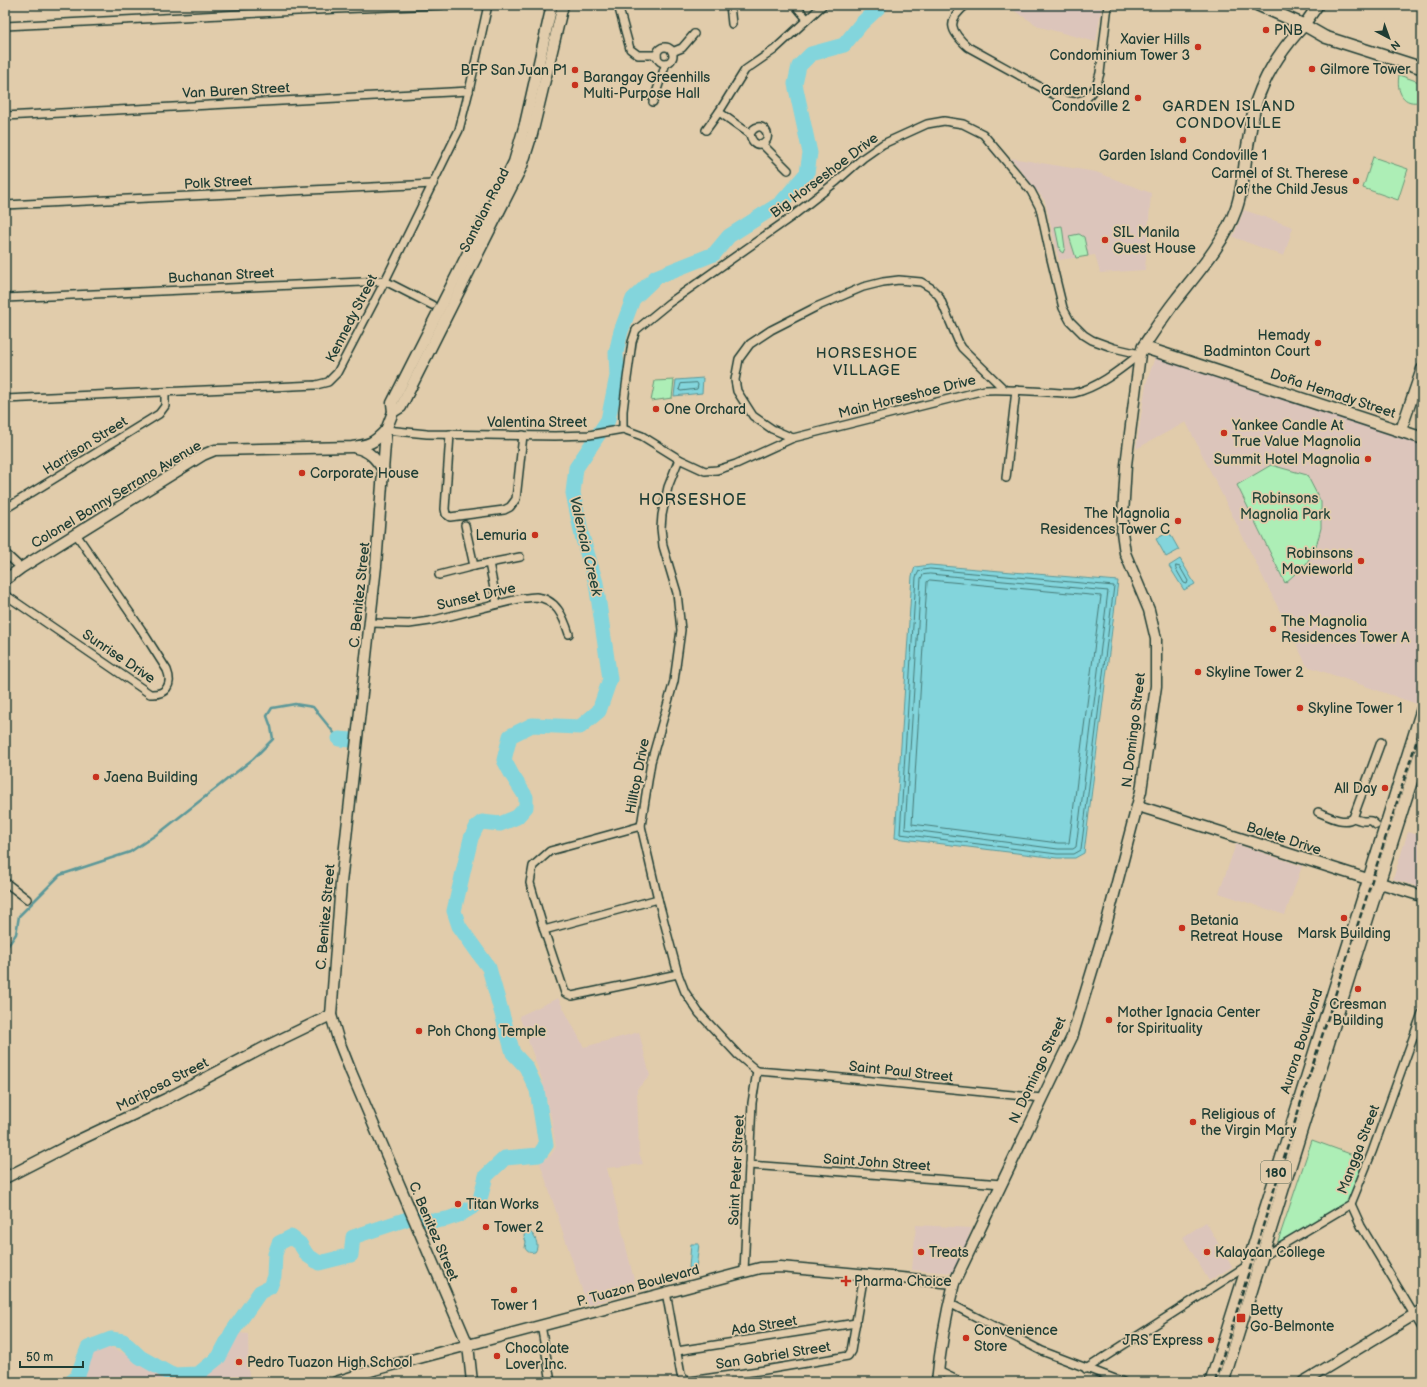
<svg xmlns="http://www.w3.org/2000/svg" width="1427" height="1387" viewBox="0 0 1427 1387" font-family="'Balsamiq Sans',sans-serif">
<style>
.built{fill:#dcc5bb}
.green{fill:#adeeb6;stroke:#669675}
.water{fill:#83d5dc;stroke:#5b9899}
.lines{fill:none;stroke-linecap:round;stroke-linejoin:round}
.shore{stroke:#477a77;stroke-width:1}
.stream{stroke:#5b9899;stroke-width:2.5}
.river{stroke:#83d5dc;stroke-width:15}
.street-casing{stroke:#1f3d34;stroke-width:10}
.secondary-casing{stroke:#1f3d34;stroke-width:13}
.primary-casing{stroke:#1f3d34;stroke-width:14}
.street{stroke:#e1ccab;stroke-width:7}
.secondary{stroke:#e1ccab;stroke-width:10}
.primary{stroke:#e1ccab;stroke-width:11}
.rail{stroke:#1f3d34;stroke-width:2.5;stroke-dasharray:6 3;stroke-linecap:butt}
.poi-dot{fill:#c8321e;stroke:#e1ccab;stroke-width:1.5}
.labels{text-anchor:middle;stroke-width:3.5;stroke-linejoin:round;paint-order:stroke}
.shield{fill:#e1ccab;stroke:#596858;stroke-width:1}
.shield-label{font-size:13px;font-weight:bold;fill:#1f3d34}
.poi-label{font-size:14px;fill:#1f3d34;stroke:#e1ccab;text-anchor:start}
.street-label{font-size:14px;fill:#1f3d34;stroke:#e1ccab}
.park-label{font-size:14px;fill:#26463a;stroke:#e1ccab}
.neighbourhood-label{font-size:15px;letter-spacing:1px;fill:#1f3d34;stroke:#e1ccab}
.water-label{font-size:15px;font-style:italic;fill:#24453c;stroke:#e1ccab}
.quarter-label{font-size:16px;letter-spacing:1px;fill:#1f3d34;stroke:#e1ccab}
</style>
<rect width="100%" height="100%" fill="#e1ccab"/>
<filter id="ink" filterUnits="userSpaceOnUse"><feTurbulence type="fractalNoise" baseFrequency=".025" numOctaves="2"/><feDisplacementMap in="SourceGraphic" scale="8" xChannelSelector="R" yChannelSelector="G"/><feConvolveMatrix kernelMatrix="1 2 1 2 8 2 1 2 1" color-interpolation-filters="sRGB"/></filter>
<g filter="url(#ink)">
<g class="built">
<polygon points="1005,5 1102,5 1096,42 1040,27"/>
<polygon points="1011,158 1096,172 1151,193 1145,270 1100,273 1095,255 1059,260 1045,201"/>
<polygon points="1244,210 1293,227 1284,256 1233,237"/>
<polygon points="1155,357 1422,443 1422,689 1417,704 1307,666 1186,422 1136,449 1146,384"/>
<polygon points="1408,832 1422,836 1422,888 1393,879"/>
<polygon points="1236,844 1302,866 1285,915 1219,893"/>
<polygon points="558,998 584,1047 639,1032 650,1076 637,1089 639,1153 643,1164 607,1168 637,1292 587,1305 540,1163 550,1156 556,1147 551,1118 542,1079 519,1016"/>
<polygon points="1206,1222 1232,1267 1209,1281 1183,1237"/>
<polygon points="916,1225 972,1228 954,1273 912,1270"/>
<polygon points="232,1332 248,1334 249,1382 75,1382 86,1368 86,1361 95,1348 105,1345 120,1351 174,1382 198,1377 220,1359"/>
</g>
<g class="green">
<path d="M1399 75 1422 83V101C1403 107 1396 91 1399 75Z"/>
<polygon points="1373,157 1408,169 1398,200 1363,188"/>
<polygon points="1062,226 1065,248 1063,253 1060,251 1055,227"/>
<polygon points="1079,234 1084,237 1088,256 1076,258 1069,236"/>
<polygon points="674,380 672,398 651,401 655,381"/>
<polygon points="1271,465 1307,475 1321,502 1321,528 1316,547 1306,564 1285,583 1237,485"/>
<polygon points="1312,1140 1364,1159 1348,1202 1277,1244"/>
</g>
<g class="water">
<polygon points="703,378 702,393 674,396 676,380"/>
<polygon points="1169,532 1179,550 1166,557 1156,539"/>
<polygon points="1180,559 1195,584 1184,590 1169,566"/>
<polygon points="930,565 1118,581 1084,853 1075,858 1057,858 895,838 912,576 915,567"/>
<path d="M529 1231C535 1235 540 1246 535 1252 530 1253 528 1253 525 1248L526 1242 524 1236 525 1233Z"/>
<polygon points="691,1244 699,1244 696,1268 689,1268"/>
</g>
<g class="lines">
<g class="shore">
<polygon points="697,383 698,385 697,389 681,391 679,390 681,384"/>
<polygon points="1176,566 1180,567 1188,581 1187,584 1184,583 1176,569"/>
<polygon points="930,569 1114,586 1081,850 1074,854 1057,854 900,834 916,577 919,571"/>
<polygon points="930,574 1108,591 1076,847 1073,849 1058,849 905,829 921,578 923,575"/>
<polygon points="930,580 1101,596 1069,843 1058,843 912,824 927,582"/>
</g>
<polyline class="stream" points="5,950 16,934 19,916 60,875 130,852 163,830 253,759 273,739 271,727 267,716 272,708 295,704 313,707 339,739"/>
<g class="river">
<polyline points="339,739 352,740"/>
<polyline points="71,1382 77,1377 88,1348 111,1339 123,1341 140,1357 172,1375 198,1374 219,1357 232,1332 260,1292 270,1287 274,1276 275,1254 279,1243 291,1237 300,1244 307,1255 319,1263 351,1255 353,1237 413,1217 435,1221 447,1219 459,1215 479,1203 486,1176 505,1158 539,1155 546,1145 537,1090 526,1067 513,1053 489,968 459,926 454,911 471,838 477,826 482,822 500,824 517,817 526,807 526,797 512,775 504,760 510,736 532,725 580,727 599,711 610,679 596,583 582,536 573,493 576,468 608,420 617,376 616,353 621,331 633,299 656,277 714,254 729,236 781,203 807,173 810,153 795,84 799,66 811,54 844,45 861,24 881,5"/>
</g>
<g class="street-casing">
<g id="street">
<polyline points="618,5 630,49 638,55 657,55"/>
<polyline points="730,5 732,24"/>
<polyline points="795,5 807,19"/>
<path d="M966 5C946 21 950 31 968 47L1064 100 1075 102 1086 99 1096 87 1100 73 1108 5"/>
<polyline points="5,26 337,9 441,5"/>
<circle cx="665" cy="55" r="8"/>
<polyline points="672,52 682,48 694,34"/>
<polyline points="653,102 666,63"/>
<path d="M719 112 750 134C751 140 755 147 763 143 775 137 760 116 750 134"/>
<polyline points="5,116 469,91"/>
<polyline points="706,130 719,112 745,70 774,50 823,5"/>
<polyline points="762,144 788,170"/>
<polyline points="5,205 433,184"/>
<polyline points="5,298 385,281 432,305"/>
<polyline points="5,399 316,385 328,382 337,373 385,281 454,140 459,130 469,91 488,5"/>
<polyline points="623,429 623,411 626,386 632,342 636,330 669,303 790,218 837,181 863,158 883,144 927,124 944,121 963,124 983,134 1031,191 1040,208 1051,259 1063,308 1070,321 1084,335 1092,340 1114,348 1140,354"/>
<path d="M386 430 427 434 555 436 589 435 623 429 642 436 679 459 705 471 717 470 736 464 793 438 985 390C1006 389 1026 391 1047 392 1055 392 1066 394 1074 393 1098 388 1122 368 1140 354"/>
<polyline points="450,434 445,509 446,514 450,517 504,510 510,507 516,499 523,435"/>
<polyline points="793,438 772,429 753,416 737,391 735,380 739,359 750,344 771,330 816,307 863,287 883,282 899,280 921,282 931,288 939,296 959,343 962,348 1004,389"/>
<polyline points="679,459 668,487 662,515 661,528 663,546 677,593 681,630 674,681 651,762 641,826 658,899 678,974 685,992 699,1013 738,1055 757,1071"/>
<polyline points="1006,478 1016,390"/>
<polyline points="5,509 159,414 165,406 165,392"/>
<polyline points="465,525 474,566"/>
<polyline points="5,553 21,568"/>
<polyline points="489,563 497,604"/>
<polyline points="439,575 474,566 520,557"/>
<path d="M5 596 10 598 150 694C166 695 173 685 167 670L141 629 76 534"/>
<path d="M370 623 409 624 430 621 523 598C528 598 532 597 536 597 556 598 564 618 569 634"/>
<path d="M1318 812C1328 816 1344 825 1353 818 1356 819 1361 821 1364 821 1371 821 1370 819 1376 825"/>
<polyline points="1353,818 1381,742"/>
<polyline points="641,826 550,851 533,866 530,883 544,930 565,993 572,996 678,974"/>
<polyline points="5,882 27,899"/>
<polyline points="544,930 658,899"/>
<polyline points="757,1071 832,1077 1042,1098"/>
<polyline points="749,1165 1002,1184"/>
<polyline points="1351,1204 1361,1226 1422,1328"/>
<polyline points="1262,1257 1351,1204 1372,1152 1422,1013"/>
<polyline points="744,1271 752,1103 757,1071"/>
<polyline points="666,1292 681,1375 685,1380 690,1381 765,1370 848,1356 851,1351 864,1274"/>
<polyline points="949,1303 1042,1351 1123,1382"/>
<polyline points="541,1325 551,1382"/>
<polyline points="677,1351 856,1323"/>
<polyline points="1086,1369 1248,1265"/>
<polyline points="938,1371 961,1382"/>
</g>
</g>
<g class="secondary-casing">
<g id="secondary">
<polyline points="1304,25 1318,5"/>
<polyline points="393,412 401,407 522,166 532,134 563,5"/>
<polyline points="1401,430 1422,369"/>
<path d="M356 448C370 451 376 459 384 471"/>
<path d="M5 580 21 568 203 455 215 450 352 447C369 445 374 443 386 430"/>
<path d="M1138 806C1233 835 1327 867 1422 896"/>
<polyline points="5,1178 77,1141 166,1099 269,1045 331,1015"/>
<polyline points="336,1382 374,1370 468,1345 760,1268 780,1267 837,1272 954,1283"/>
<polyline points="472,1382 468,1345 351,1072 338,1039 331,1015 341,883 376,566 386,430 393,412 392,403 514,162 525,124 552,5"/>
<path d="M937 1382C940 1349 946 1315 954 1283L1072 1037 1106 925 1141 791 1156 686V639L1149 610 1125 553 1122 532 1126 465 1140 354 1143 347"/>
<polyline points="1303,1382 1422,1310"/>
</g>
</g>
<g class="primary-casing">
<g id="primary">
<polyline points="1258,5 1304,25 1325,37 1422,68"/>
<path d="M1304 25C1284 46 1266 73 1256 102 1252 117 1250 133 1247 149 1244 169 1243 190 1236 209 1224 243 1198 272 1176 300 1164 315 1154 331 1143 347L1422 438"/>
<polyline points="1211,1382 1422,710"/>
<polyline points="1223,1382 1353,964 1422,748"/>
</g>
</g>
<use href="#street" class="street"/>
<use href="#secondary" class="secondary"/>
<use href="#primary" class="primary"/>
<polyline class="rail" points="1215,1382 1306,1086 1422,724"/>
</g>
</g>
<g class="poi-dot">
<circle cx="1266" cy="30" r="4"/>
<circle cx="1198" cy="47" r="4"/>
<circle cx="1312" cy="69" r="4"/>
<circle cx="575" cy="70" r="4"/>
<circle cx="575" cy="85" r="4"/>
<circle cx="1138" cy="98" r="4"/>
<circle cx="1183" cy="140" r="4"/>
<circle cx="1356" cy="181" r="4"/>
<circle cx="1105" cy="240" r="4"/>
<circle cx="1318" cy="343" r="4"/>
<circle cx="656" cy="409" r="4"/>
<circle cx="1224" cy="433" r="4"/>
<circle cx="1368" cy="459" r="4"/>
<circle cx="302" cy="473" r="4"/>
<circle cx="1178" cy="521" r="4"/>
<circle cx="535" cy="535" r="4"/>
<circle cx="1361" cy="561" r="4"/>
<circle cx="1273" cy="629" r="4"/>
<circle cx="1198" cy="672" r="4"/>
<circle cx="1300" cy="708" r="4"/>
<circle cx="96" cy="777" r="4"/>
<circle cx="1385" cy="788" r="4"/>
<circle cx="1344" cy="918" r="4"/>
<circle cx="1182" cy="928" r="4"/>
<circle cx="1358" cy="989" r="4"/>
<circle cx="1109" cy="1020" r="4"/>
<circle cx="419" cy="1031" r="4"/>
<circle cx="1193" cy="1122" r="4"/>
<circle cx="458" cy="1204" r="4"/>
<circle cx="486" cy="1227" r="4"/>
<circle cx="921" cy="1252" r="4"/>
<circle cx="1207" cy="1252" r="4"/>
<path d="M844 1275h4v4h4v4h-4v4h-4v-4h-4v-4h4z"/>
<circle cx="514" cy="1290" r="4"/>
<rect x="1236" y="1313" width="10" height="10" rx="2"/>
<circle cx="966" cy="1338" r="4"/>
<circle cx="1211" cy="1340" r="4"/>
<circle cx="497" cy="1356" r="4"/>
<circle cx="239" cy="1362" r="4"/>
</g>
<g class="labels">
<rect class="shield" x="1261" y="1161" width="30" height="22" rx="3"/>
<g class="shield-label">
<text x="1276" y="1177">180</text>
</g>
<g class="poi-label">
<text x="1274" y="35">PNB</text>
<text x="1190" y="44" text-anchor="end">Xavier Hills<tspan x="1190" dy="16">Condominium Tower 3</tspan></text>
<text x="1320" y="74">Gilmore Tower</text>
<text x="567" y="75" text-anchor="end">BFP San Juan P1</text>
<text x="583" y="82">Barangay Greenhills<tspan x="583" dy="16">Multi-Purpose Hall</tspan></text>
<text x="1130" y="95" text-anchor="end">Garden Island<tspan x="1130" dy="16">Condoville 2</tspan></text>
<text x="1183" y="160" text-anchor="middle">Garden Island Condoville 1</text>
<text x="1348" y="178" text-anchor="end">Carmel of St. Therese<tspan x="1348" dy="16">of the Child Jesus</tspan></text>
<text x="1113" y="237">SIL Manila<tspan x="1113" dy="16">Guest House</tspan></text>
<text x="1310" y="340" text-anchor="end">Hemady<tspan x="1310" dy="16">Badminton Court</tspan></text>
<text x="664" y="414">One Orchard</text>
<text x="1232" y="430">Yankee Candle At<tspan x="1232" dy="16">True Value Magnolia</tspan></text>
<text x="1360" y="464" text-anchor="end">Summit Hotel Magnolia</text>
<text x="310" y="478">Corporate House</text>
<text x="1170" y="518" text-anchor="end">The Magnolia<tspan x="1170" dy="16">Residences Tower C</tspan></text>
<text x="527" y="540" text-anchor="end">Lemuria</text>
<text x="1353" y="558" text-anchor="end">Robinsons<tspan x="1353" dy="16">Movieworld</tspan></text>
<text x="1281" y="626">The Magnolia<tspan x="1281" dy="16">Residences Tower A</tspan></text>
<text x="1206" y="677">Skyline Tower 2</text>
<text x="1308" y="713">Skyline Tower 1</text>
<text x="104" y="782">Jaena Building</text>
<text x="1377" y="793" text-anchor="end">All Day</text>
<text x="1190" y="925">Betania<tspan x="1190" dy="16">Retreat House</tspan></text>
<text x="1344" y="938" text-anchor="middle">Marsk Building</text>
<text x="1358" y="1009" text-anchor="middle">Cresman<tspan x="1358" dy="16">Building</tspan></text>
<text x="1117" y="1017">Mother Ignacia Center<tspan x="1117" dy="16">for Spirituality</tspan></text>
<text x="427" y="1036">Poh Chong Temple</text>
<text x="1201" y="1119">Religious of<tspan x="1201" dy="16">the Virgin Mary</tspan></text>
<text x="466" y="1209">Titan Works</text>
<text x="494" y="1232">Tower 2</text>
<text x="929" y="1257">Treats</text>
<text x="1215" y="1257">Kalayaan College</text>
<text x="854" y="1286">Pharma Choice</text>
<text x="514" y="1310" text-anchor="middle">Tower 1</text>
<text x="1250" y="1315">Betty<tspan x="1250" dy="16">Go-Belmonte</tspan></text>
<text x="974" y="1335">Convenience<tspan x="974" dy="16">Store</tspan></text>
<text x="1203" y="1345" text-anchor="end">JRS Express</text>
<text x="505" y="1353">Chocolate<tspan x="505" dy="16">Lover Inc.</tspan></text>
<text x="247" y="1367">Pedro Tuazon High School</text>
</g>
<g class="street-label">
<text transform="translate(236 90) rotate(-3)" y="5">Van Buren Street</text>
<text transform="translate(824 175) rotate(-37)" y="5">Big Horseshoe Drive</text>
<text transform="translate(218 182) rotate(-3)" y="5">Polk Street</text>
<text transform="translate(484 210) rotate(-63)" y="5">Santolan Road</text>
<text transform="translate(221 275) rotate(-3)" y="5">Buchanan Street</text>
<text transform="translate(351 318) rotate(-63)" y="5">Kennedy Street</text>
<text transform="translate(1333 393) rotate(18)" y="5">Doña Hemady Street</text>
<text transform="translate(907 396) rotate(-14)" y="5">Main Horseshoe Drive</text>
<text x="537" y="427">Valentina Street</text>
<text transform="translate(85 445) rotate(-32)" y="5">Harrison Street</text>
<text transform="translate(116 494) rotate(-31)" y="5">Colonel Bonny Serrano Avenue</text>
<text transform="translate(359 595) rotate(-84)" y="5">C. Benitez Street</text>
<text transform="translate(476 596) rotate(-13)" y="5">Sunset Drive</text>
<text transform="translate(119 656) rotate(34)" y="5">Sunrise Drive</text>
<text transform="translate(1133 730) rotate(-83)" y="5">N. Domingo Street</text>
<text transform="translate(637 776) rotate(-79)" y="5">Hilltop Drive</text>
<text transform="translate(1284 838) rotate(18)" y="5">Balete Drive</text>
<text transform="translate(325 917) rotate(-85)" y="5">C. Benitez Street</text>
<text transform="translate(1301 1041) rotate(-72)" y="5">Aurora Boulevard</text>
<text transform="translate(1037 1070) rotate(-65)" y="5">N. Domingo Street</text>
<text transform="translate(901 1071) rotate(6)" y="5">Saint Paul Street</text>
<text transform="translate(162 1084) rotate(-27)" y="5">Mariposa Street</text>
<text transform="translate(1358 1149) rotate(-69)" y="5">Mangga Street</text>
<text transform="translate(877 1162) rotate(4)" y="5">Saint John Street</text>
<text transform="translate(736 1170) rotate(-87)" y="5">Saint Peter Street</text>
<text transform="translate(434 1231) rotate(67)" y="5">C. Benitez Street</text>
<text transform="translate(638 1285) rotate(-15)" y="5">P. Tuazon Boulevard</text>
<text transform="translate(764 1325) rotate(-9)" y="5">Ada Street</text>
<text transform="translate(773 1355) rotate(-9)" y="5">San Gabriel Street</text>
</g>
<g class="park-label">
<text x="1285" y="503">Robinsons<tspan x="1285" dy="16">Magnolia Park</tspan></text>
</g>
<g class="neighbourhood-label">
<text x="1229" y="111">GARDEN ISLAND<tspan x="1229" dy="17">CONDOVILLE</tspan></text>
<text x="867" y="358">HORSESHOE<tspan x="867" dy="17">VILLAGE</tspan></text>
</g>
<g class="water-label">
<text transform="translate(586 546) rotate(77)" y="5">Valencia Creek</text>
</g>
<g class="quarter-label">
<text x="693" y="505">HORSESHOE</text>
</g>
</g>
<rect width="1427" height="1387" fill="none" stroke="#e1ccab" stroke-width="20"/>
<rect x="10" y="10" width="1407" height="1367" fill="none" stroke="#1f3d34" stroke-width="1.5" filter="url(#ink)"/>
<g transform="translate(1389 38) rotate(139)" stroke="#e1ccab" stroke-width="3" paint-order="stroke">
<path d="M0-3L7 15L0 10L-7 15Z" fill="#1f3d34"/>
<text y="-6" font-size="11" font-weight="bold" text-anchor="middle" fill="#1f3d34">N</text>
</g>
<path d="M20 1361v6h63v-6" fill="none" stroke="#1f3d34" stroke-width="2"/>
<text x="26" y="1361" font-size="12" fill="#1f3d34" stroke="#e1ccab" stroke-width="3" paint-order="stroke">50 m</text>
</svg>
